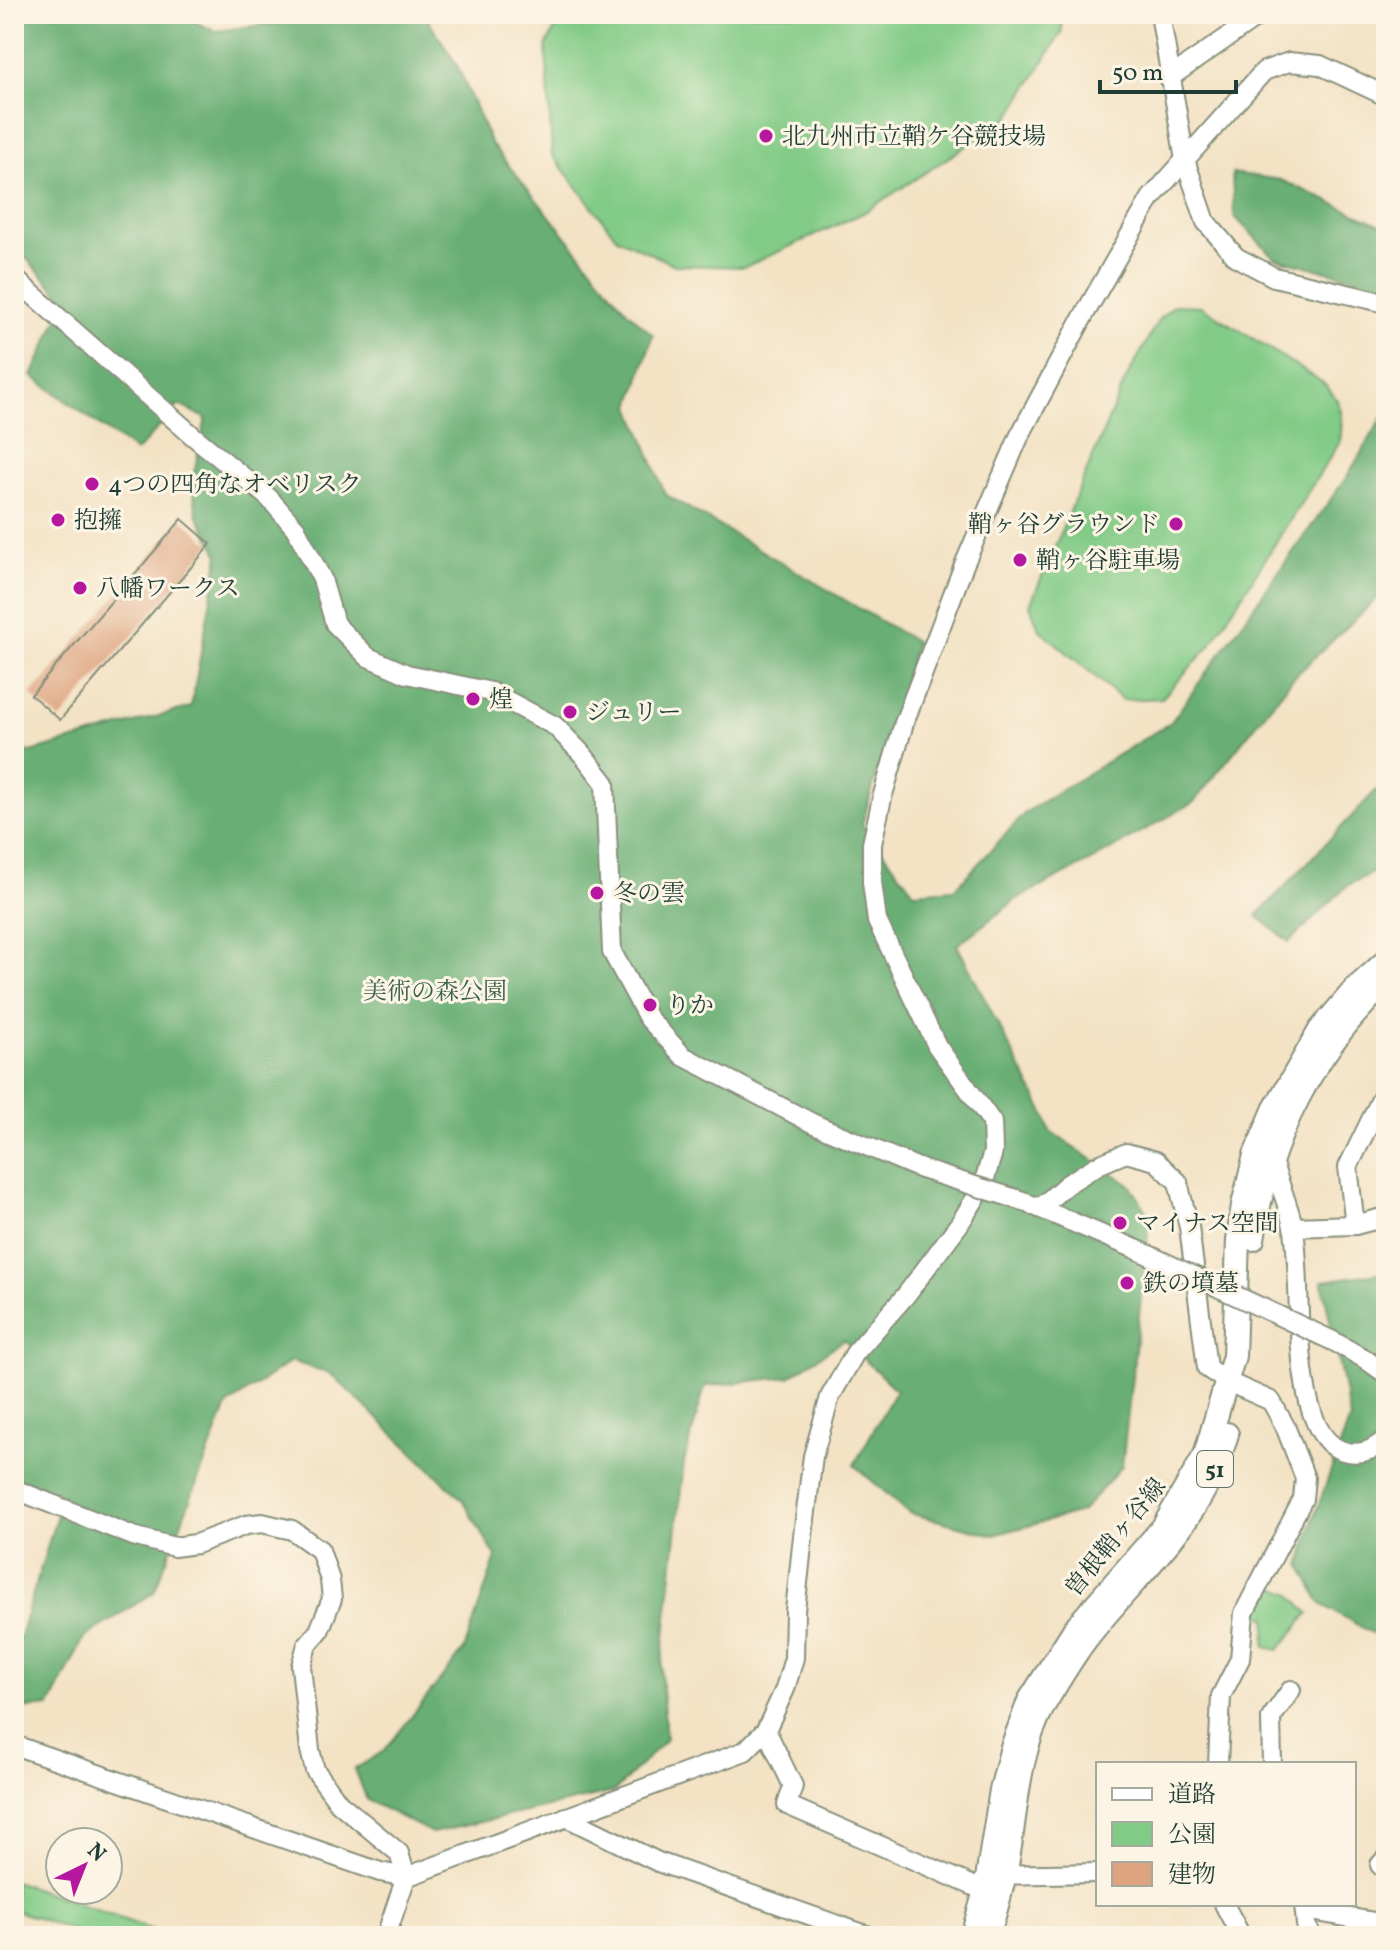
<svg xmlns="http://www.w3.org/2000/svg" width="1400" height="1950" viewBox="0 0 1400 1950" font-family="Vollkorn,'Noto Serif JP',serif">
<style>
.green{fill:#82cb87;stroke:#50845e;stroke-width:2}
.forest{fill:#69af74;stroke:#447654;stroke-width:2}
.building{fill:#dea480}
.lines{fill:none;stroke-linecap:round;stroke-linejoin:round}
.minor-casing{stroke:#89907c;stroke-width:22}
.major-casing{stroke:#89907c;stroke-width:26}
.minor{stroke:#fff;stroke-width:18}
.major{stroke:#fff;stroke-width:22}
.minor-bridge-casing{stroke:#89907c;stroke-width:22;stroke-linecap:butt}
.minor-bridge{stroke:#fff;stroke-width:18}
.poi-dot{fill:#b5179e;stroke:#fcf5e5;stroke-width:3}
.labels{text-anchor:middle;stroke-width:6;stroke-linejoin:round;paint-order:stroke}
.shield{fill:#fcf5e5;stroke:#617469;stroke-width:2}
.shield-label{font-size:22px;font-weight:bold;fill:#1f3d34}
.poi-label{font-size:24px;fill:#1f3d34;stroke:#fcf5e5;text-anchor:start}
.park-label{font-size:24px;fill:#386049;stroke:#fcf5e5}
.street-label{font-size:24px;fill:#1f3d34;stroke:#fcf5e5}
</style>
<rect width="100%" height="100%" fill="#fcf5e5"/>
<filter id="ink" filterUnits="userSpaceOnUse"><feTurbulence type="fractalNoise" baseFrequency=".0125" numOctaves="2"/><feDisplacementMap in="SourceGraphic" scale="16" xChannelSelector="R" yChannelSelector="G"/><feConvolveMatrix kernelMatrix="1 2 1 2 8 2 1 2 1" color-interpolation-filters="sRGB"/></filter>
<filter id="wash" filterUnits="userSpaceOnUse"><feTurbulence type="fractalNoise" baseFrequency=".006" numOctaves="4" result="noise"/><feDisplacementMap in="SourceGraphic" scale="32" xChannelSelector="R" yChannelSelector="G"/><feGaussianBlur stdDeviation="1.8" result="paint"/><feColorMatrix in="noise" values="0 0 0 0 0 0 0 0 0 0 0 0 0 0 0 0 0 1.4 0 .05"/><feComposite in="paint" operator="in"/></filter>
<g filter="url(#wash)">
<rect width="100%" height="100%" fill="#f3e2c4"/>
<g class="green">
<polygon points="563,14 1061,14 1062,32 1009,118 863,213 745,267 675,265 617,238 552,155 546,46"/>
<path d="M1174 305 1201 306 1322 382C1344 403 1343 413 1340 442L1209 647 1162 698 1123 700 1039 629 1030 605 1124 383 1159 319Z"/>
<polygon points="1269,1585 1290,1593 1309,1613 1279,1650 1265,1647 1267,1618 1258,1614 1260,1604 1257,1601"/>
<polygon points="14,1881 150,1929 169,1936 89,1936 14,1910"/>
</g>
<g class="forest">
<polygon points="14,14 178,14 215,31 349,14 424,14 457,65 491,144 626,310 653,335 631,406 665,494 916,642 862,824 914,892 955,889 1026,812 1171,722 1346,478 1386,412 1386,590 1294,677 1194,802 1094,859 1017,899 957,945 1045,1115 1050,1131 1130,1185 1150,1216 1122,1466 1081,1512 994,1535 909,1513 854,1465 896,1390 844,1340 789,1377 705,1386 684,1462 661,1673 666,1739 614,1792 432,1833 367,1800 355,1769 384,1751 464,1650 496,1557 462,1499 331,1374 291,1361 227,1406 154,1592 84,1638 50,1706 18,1709 14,1687 14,1656 63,1495 14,1477 14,750 31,752 191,707 219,555 197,514 192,482 206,418 179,405 136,452 32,376 66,301 14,245"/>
<polygon points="1232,173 1281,180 1386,227 1386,286 1275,258 1234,216"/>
<polygon points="1386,780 1386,866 1348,885 1289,942 1257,916"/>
<polygon points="1386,1272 1386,1641 1321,1604 1301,1565 1313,1520 1350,1419 1322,1281"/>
</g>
<g id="blocks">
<polygon class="building" points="182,519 211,544 60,720 31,695"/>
</g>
</g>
<g filter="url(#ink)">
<use href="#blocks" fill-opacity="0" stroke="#89907c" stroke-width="2"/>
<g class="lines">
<g class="minor-casing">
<g id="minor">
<polyline points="1160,14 1185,160 1206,222 1236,257 1274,277 1386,303"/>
<polyline points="1169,78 1261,14"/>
<polyline points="14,278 192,435 269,498 296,529 322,579 335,624 368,657 407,674 491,692 555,726 584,756 605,783 612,952 648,1018 683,1056 814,1124 921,1169"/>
<path d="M1272 1161C1279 1183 1288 1204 1293 1226 1305 1274 1285 1443 1348 1452 1364 1455 1374 1449 1386 1439"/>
<polyline points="1032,1205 1138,1250"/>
<polyline points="1040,1208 1066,1185 1098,1165 1126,1153 1156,1161 1178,1182 1189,1227 1207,1368 1228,1382 1271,1401 1285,1426 1305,1478 1303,1499 1244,1613 1240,1659 1221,1696 1218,1764"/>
<polyline points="1355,1225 1348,1167 1386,1089"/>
<polyline points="1293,1227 1355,1225 1386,1217"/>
<polyline points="1333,1341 1365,1359 1386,1374"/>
<polyline points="14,1489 133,1536 174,1547 196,1544 246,1525 262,1523 292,1530 320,1550 330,1580 332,1599 319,1631 307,1645 301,1666 310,1750 315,1770 339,1803 399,1853 406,1877 386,1936"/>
<polyline points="766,1730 793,1786 787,1805 985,1891"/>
<polyline points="14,1745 380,1872 406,1877 745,1751 766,1730 785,1689 794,1658 795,1611 804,1527 813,1456 830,1397 855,1353 906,1295 960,1223 982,1188 993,1152 992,1122 937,1046 877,921 872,882 872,844 882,798 904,723 964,565 1019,437 1084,315 1151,198 1264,71 1289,62 1320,65 1386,96"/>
<polyline points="1272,1764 1271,1718 1291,1690"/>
<polyline points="566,1817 658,1862 869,1936"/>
<polyline points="1386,1858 1380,1865 1386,1870"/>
<polyline points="994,1875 1098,1873"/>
<polyline points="1224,1904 1241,1936"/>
<polyline points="1304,1904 1306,1925 1312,1936"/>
<polyline points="1305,1910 1386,1924"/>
</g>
</g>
<g class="major-casing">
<g id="major">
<path d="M1253 1239C1267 1140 1314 1050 1386 982"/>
<polyline points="972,1936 985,1891 1001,1790 1012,1747 1029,1701 1075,1628 1163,1527 1205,1455 1234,1356 1238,1240 1243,1205 1255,1155 1274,1110 1320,1030 1355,989 1386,961"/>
<path d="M988 1936C996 1911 1003 1885 1008 1859 1017 1807 1018 1753 1044 1705 1057 1683 1071 1659 1087 1638 1142 1567 1201 1526 1227 1434"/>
</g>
</g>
<use href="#minor" class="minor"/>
<use href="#major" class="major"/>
<g class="minor-bridge-casing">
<g id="minor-bridge">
<polyline points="921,1169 1026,1202"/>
<polyline points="1138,1250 1333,1341"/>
</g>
</g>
<use href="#minor-bridge" class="minor-bridge"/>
</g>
</g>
<g class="poi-dot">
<circle cx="766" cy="136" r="8"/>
<circle cx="92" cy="484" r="8"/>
<circle cx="58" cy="520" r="8"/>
<circle cx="1176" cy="524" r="8"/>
<circle cx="1020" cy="560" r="8"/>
<circle cx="80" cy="588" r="8"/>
<circle cx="473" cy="699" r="8"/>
<circle cx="570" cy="712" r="8"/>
<circle cx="597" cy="893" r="8"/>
<circle cx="650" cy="1005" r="8"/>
<circle cx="1120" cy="1223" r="8"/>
<circle cx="1127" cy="1283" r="8"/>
</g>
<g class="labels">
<rect class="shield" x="1197" y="1451" width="36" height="36" rx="6"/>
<g class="shield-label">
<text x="1215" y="1477">51</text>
</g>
<g class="poi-label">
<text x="782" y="144">北九州市立鞘ケ谷競技場</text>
<text x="108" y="492">4つの四角なオベリスク</text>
<text x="74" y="528">抱擁</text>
<text x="1160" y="532" text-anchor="end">鞘ヶ谷グラウンド</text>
<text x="1036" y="568">鞘ヶ谷駐車場</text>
<text x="96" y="596">八幡ワークス</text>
<text x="489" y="707">煌</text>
<text x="586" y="720">ジュリー</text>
<text x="613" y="901">冬の雲</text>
<text x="666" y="1013">りか</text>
<text x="1136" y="1231">マイナス空間</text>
<text x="1143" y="1291">鉄の墳墓</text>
</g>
<g class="park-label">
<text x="435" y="999">美術の森公園</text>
</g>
<g class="street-label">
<text transform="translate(1115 1537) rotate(-51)" y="8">曽根鞘ヶ谷線</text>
</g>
</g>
<rect width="1400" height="1950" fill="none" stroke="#fcf5e5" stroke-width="48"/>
<rect x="1096" y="1762" width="260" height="144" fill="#fcf5e5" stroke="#a4ab9e" stroke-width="2"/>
<rect x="1112" y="1788" width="40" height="12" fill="#ffffff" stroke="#a4ab9e" stroke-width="2"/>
<text x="1168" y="1802" font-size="24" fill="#1f3d34">道路</text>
<rect x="1112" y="1822" width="40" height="24" fill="#82cb87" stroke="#a4ab9e" stroke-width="2"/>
<text x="1168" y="1842" font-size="24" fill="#1f3d34">公園</text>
<rect x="1112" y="1862" width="40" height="24" fill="#dea480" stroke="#a4ab9e" stroke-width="2"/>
<text x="1168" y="1882" font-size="24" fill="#1f3d34">建物</text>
<g transform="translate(84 1866) rotate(43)"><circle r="38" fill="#fcf5e5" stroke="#a4ab9e" stroke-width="2"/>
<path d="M0-6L14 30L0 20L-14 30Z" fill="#b5179e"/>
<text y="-12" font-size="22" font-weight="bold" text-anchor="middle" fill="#1f3d34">N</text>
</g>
<path d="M1100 80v12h136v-12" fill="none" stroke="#1f3d34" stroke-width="4"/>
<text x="1112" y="80" font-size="24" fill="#1f3d34" stroke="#fcf5e5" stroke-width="6" paint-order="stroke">50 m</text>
</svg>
